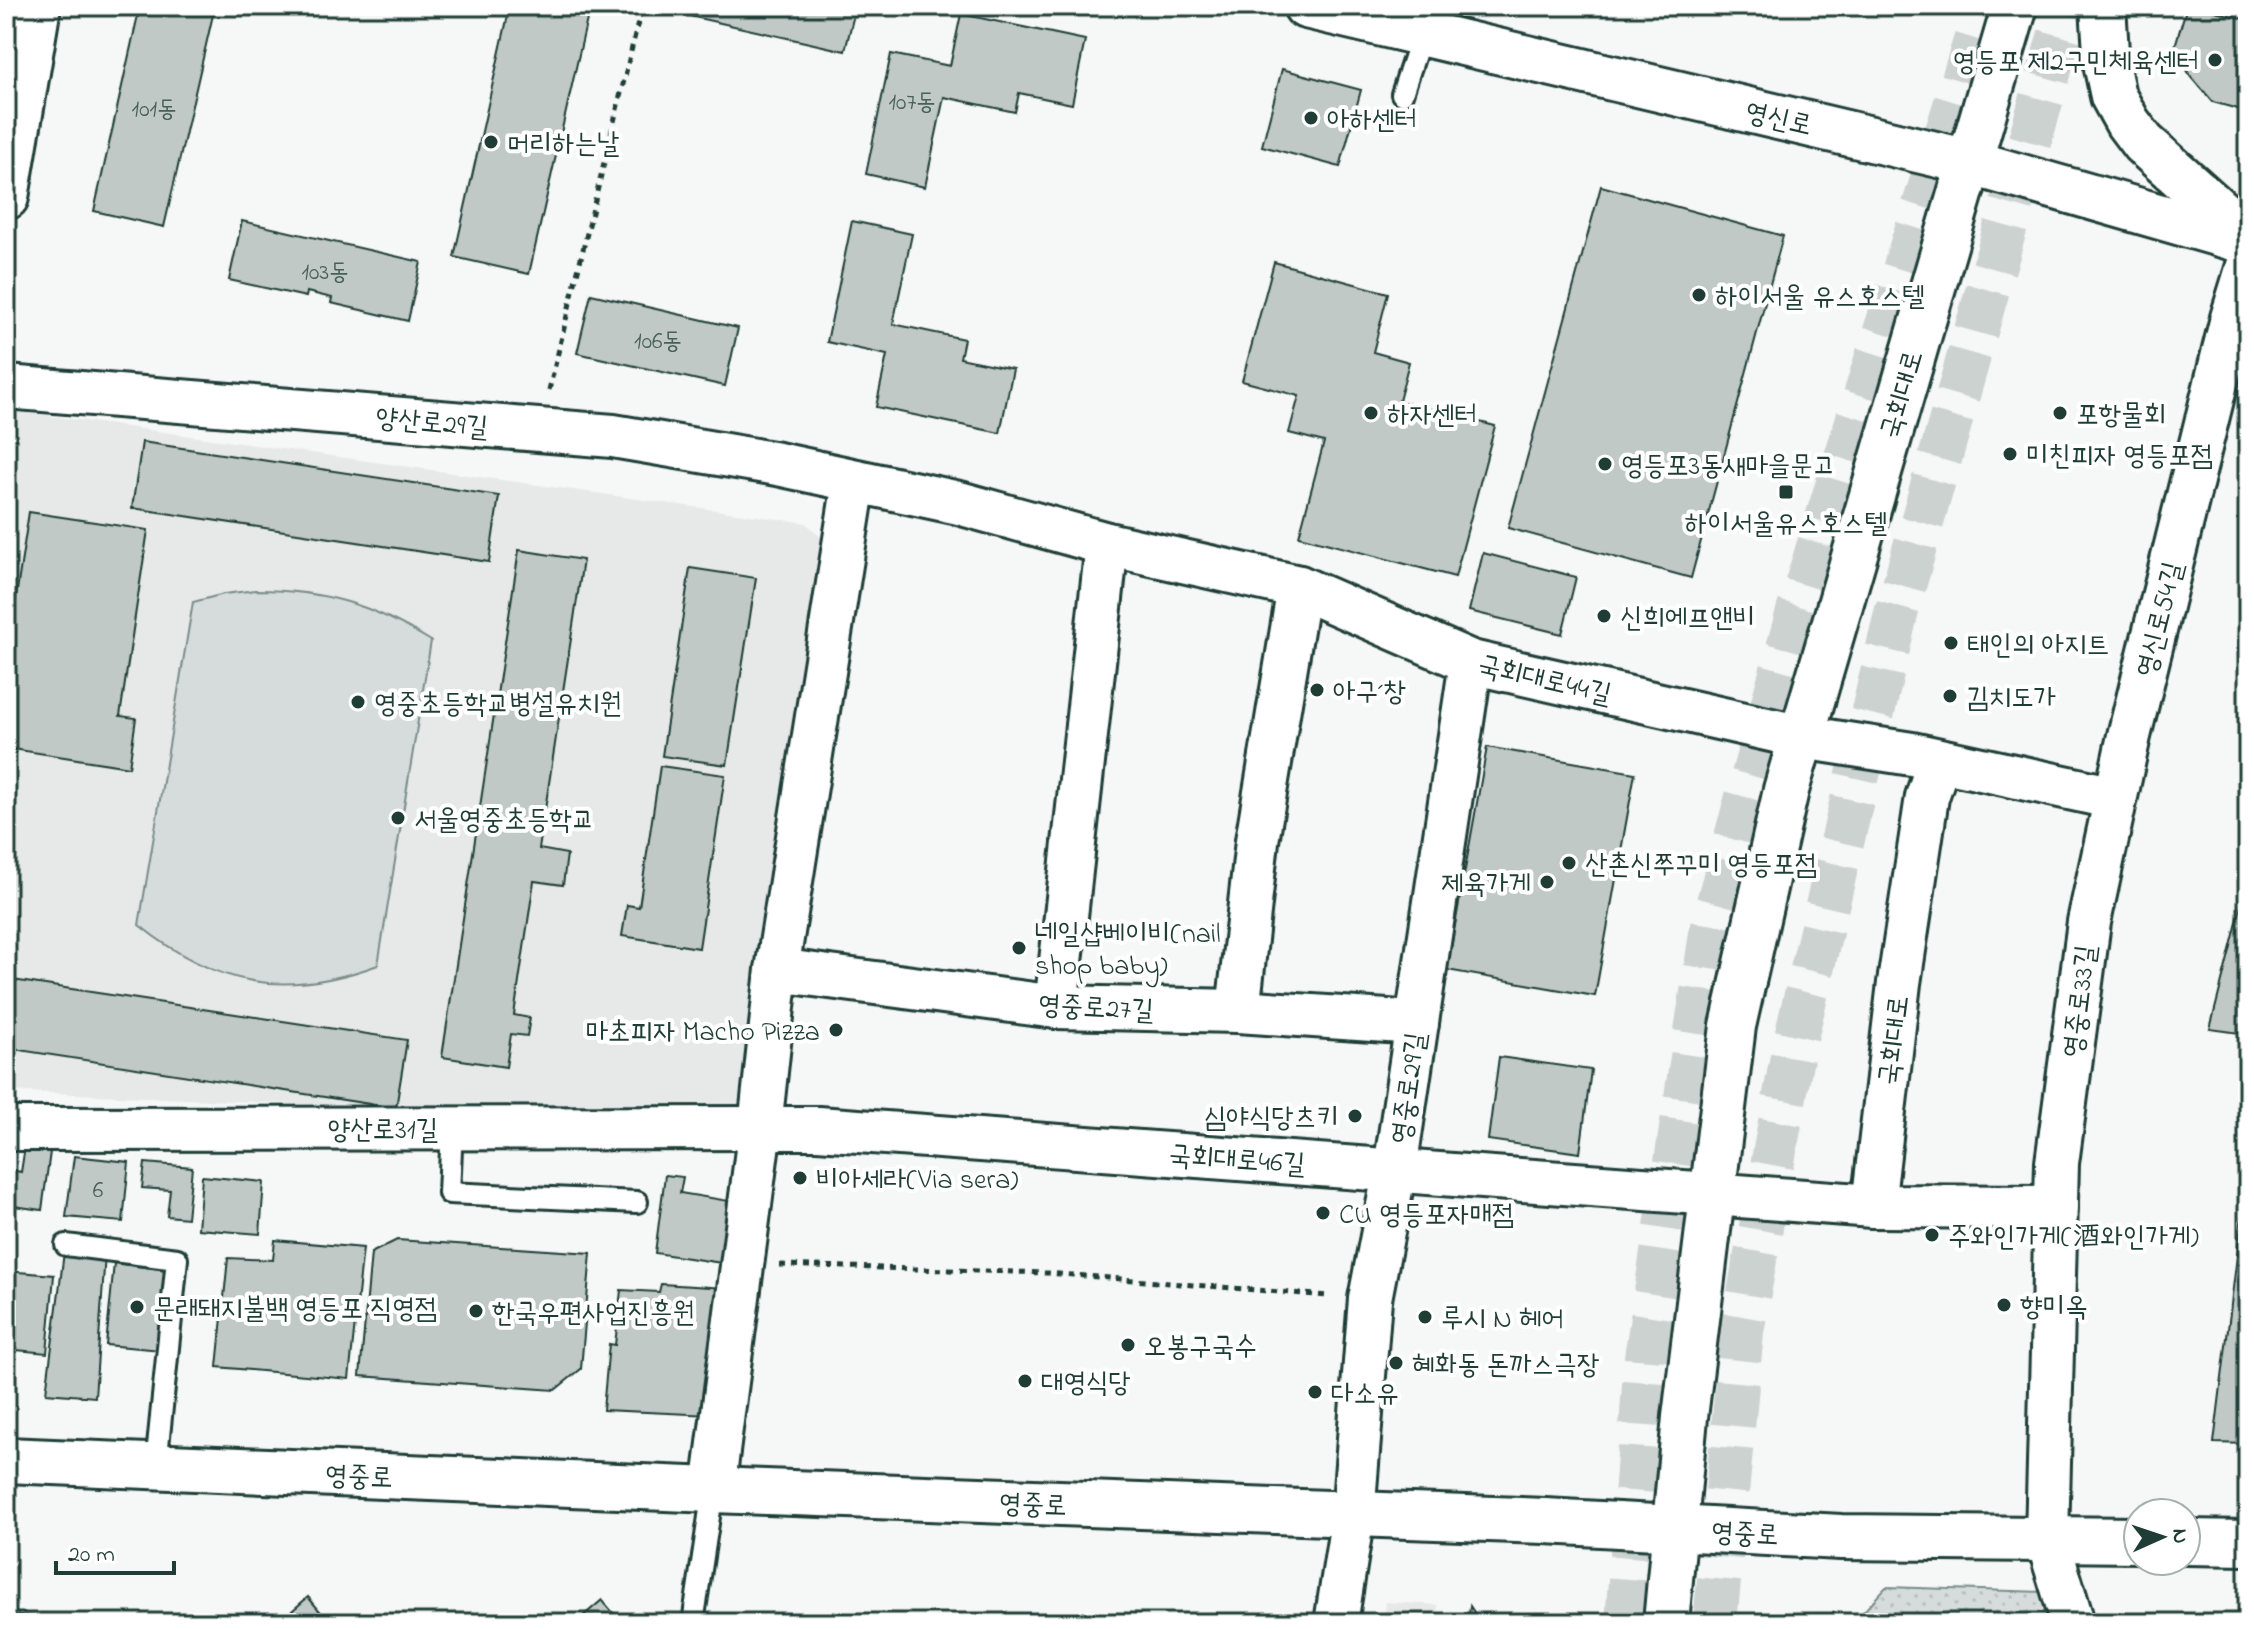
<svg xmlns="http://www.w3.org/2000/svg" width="2254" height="1629" viewBox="0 0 2254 1629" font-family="'Indie Flower','LXGW WenKai TC','Poor Story',sans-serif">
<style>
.built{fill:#e6e9e8}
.grass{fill:url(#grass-dots);stroke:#7a8c88;stroke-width:2}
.garden{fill:#d6dcdb;stroke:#7a8c88;stroke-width:2}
.building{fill:#c0c9c6;stroke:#1f3d34;stroke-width:2}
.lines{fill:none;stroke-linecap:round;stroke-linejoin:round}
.trunk-tunnel{stroke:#cbd2d0;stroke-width:44;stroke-dasharray:44 22;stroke-linecap:butt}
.service-casing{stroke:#1f3d34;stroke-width:26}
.minor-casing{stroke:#1f3d34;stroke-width:48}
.tertiary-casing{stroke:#1f3d34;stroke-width:50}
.secondary-casing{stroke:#1f3d34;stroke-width:50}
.primary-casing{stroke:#1f3d34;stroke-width:50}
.path{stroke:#1f3d34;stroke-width:5;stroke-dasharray:6 6;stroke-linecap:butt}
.service{stroke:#fff;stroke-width:20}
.minor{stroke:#fff;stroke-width:42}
.tertiary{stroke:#fff;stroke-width:44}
.secondary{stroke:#fff;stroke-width:44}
.primary{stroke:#fff;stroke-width:44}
.poi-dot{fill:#1f3d34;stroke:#fff;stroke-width:3}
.labels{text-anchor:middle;stroke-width:8;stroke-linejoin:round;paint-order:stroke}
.number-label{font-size:24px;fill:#476058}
.poi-label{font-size:28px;fill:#1f3d34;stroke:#fff;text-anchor:start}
.street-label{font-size:28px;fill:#1f3d34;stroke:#fff}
</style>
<defs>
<pattern id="grass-dots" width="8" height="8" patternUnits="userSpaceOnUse" patternTransform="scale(2)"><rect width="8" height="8" fill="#d6dcdb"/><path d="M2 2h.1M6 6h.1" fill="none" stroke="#b7bebd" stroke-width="1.8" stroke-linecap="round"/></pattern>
</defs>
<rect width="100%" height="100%" fill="#f6f7f7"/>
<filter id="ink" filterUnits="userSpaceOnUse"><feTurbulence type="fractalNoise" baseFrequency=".0125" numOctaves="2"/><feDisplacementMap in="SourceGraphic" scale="16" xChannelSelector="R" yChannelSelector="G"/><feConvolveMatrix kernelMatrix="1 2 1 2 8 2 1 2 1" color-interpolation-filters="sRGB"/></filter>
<g filter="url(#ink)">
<g class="built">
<polygon points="14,411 806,523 828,544 752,1100 723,1123 6,1091 6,465"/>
<polygon points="1386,1602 1438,1605 1436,1623 1384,1623"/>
</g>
<polygon class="grass" points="1886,1587 2045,1592 2055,1623 1853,1623"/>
<path class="garden" d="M256 590C325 590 373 605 431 641L378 965C285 999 216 987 139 925L193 602 224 594Z"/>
<g class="building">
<polygon points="140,6 215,6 164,227 94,211"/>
<polygon points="510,6 590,6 529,274 454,257"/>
<polygon points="668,6 856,6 845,51 667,11"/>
<polygon points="2187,6 2197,6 2248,20 2248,112 2213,102 2189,74 2175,46"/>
<polygon points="961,14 1085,40 1072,104 1019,93 1015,112 944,97 925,187 866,174 891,54 950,66"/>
<polygon points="1282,69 1361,90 1340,167 1262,146"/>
<polygon points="1601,186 1783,236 1691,578 1508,528"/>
<polygon points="242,221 421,262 408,321 331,303 332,298 307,292 306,297 229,280"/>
<polygon points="852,221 912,234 893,324 964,339 960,358 1013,369 1000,433 876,407 887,355 827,342"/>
<polygon points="1274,262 1388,293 1373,352 1409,362 1399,401 1495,426 1455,577 1299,536 1324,442 1289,433 1299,396 1242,381"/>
<polygon points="591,294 738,328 725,386 577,353"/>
<polygon points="142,442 499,496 489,562 132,508"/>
<polygon points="29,512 148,530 120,716 136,718 129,767 6,748 6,662"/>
<polygon points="519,550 583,560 539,849 567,854 563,885 534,881 514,1015 530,1018 527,1036 511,1034 506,1067 442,1057"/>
<polygon points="1483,553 1576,577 1562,634 1469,611"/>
<polygon points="690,568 756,578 727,765 662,756"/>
<polygon points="1487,747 1635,773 1595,996 1447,970"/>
<polygon points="660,766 725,775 699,948 622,936 627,905 639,907"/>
<polygon points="2248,879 2248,1034 2210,1029"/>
<polygon points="6,979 407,1040 396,1108 6,1048"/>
<polygon points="1499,1057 1591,1070 1580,1153 1488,1140"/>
<polygon points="25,1147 50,1152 42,1210 6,1205 6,1169 21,1172"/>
<polygon points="74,1156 129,1162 123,1222 66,1217"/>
<polygon points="145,1163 192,1167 187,1218 167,1216 170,1190 142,1188"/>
<polygon points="2248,1166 2248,1444 2214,1443"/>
<polygon points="665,1175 683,1177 680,1193 729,1201 722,1263 655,1253"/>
<polygon points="202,1176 264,1182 260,1234 198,1229"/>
<polygon points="275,1240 363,1248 349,1379 217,1367 228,1258 273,1260"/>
<polygon points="397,1240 591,1253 581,1369 555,1390 360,1376 371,1253"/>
<polygon points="64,1252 105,1254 95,1397 46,1393"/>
<polygon points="114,1263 168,1270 161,1350 106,1345"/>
<polygon points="6,1271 54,1275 47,1353 6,1349"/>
<polygon points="661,1284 726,1288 711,1415 603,1410 609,1344 615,1345 621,1290 659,1292"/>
<polygon points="308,1597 330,1623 278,1623"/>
<polygon points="602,1600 622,1623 575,1623"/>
<polygon points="1470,1606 1481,1623 1468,1623"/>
<polygon points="6,1615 71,1617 71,1623 6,1623"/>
</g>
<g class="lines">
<g class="trunk-tunnel">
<polyline points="1627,1623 1646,1358 1713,921 1798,612 1986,6"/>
<polyline points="1715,1623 1742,1331 1794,1046 1896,614 2068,6"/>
</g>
<g class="service-casing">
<g id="service">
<polyline points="1402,94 1422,33"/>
<polyline points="452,1128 449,1193 637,1202"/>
<polyline points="66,1245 177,1259 156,1466"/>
<polyline points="693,1623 713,1490"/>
</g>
</g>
<g class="minor-casing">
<g id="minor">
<polyline points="6,387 613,436 778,464 959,503 1107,544 1299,587 1471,662 1802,737 1912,754 2115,798"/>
<polyline points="777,970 1056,1007 1238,1011 1417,1023"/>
<polyline points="1056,1007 1107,544"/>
<polyline points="1238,1011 1257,841 1299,587"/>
<polyline points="6,1129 818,1128 1873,1206 2056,1207"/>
<polyline points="1873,1206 1899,983 1927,797 1939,761"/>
<polyline points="713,1490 760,1127 777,970 854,482"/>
<polyline points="1336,1623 1353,1515 1370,1299 1395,1169 1471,662"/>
<polyline points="2073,1623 2047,1538 2057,1163 2089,922 2129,736 2232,318 2248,266"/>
</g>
</g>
<g class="tertiary-casing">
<polyline id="tertiary" points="6,197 38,6"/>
</g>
<g class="secondary-casing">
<g id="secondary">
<polyline points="1306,6 1969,162 2248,242"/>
<polyline points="6,1460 713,1490 1545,1521 1841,1537 2138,1540"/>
<polyline points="2186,1542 2248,1543"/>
</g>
</g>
<g class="primary-casing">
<g id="primary">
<polyline points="2103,6 2107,68 2113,96 2128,123 2143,143 2248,237"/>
<polyline points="1666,1623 1685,1417 1733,1026 1786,790 2015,6"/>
</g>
</g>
<g class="path">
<polyline points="549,390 642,6"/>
<polyline points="780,1265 1048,1273 1329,1296"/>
</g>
<use href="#service" class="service"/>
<use href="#minor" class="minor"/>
<use href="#tertiary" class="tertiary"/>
<use href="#secondary" class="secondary"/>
<use href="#primary" class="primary"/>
</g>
</g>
<g class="poi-dot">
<circle cx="2215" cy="60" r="8"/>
<circle cx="1311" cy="118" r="8"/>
<circle cx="491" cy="142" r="8"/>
<circle cx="1699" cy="295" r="8"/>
<circle cx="1371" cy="413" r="8"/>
<circle cx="2060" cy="413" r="8"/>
<circle cx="2010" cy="454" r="8"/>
<circle cx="1605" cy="464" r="8"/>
<rect x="1778" y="484" width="16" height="16" rx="4"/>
<circle cx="1604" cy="616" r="8"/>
<circle cx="1951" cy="643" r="8"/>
<circle cx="1317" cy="690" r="8"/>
<circle cx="1950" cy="696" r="8"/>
<circle cx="358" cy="702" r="8"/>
<circle cx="398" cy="818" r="8"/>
<circle cx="1569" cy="863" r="8"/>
<circle cx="1547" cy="882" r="8"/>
<circle cx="1019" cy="948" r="8"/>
<circle cx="836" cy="1030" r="8"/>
<circle cx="1355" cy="1116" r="8"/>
<circle cx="800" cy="1178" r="8"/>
<circle cx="1323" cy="1213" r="8"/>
<circle cx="1932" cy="1235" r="8"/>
<circle cx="2004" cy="1305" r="8"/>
<circle cx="137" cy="1307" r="8"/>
<circle cx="476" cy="1311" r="8"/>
<circle cx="1425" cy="1317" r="8"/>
<circle cx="1128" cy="1345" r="8"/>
<circle cx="1396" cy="1363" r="8"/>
<circle cx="1025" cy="1381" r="8"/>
<circle cx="1315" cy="1392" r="8"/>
</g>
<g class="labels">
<g class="number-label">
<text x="912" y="109">107동</text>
<text x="154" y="116">101동</text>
<text x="325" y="279">103동</text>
<text x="658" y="348">106동</text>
<text x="98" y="1197">6</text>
</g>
<g class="poi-label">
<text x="2199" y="70" text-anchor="end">영등포 제2구민체육센터</text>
<text x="1327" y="128">아하센터</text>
<text x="507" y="152">머리하는날</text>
<text x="1715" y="305">하이서울 유스호스텔</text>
<text x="1387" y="423">하자센터</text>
<text x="2076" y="423">포항물회</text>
<text x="2026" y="464">미친피자 영등포점</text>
<text x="1621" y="474">영등포3동새마을문고</text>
<text x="1786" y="532" text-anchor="middle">하이서울유스호스텔</text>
<text x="1620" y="626">신희에프앤비</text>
<text x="1967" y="653">태인의 아지트</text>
<text x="1333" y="700">아구´창</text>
<text x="1966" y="706">김치도가</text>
<text x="374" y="712">영중초등학교병설유치원</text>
<text x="414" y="828">서울영중초등학교</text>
<text x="1585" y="873">산촌신쭈꾸미 영등포점</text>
<text x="1531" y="892" text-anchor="end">제육가게</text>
<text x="1035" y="942">네일샵베이비(nail<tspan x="1035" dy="32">shop baby)</tspan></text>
<text x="820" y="1040" text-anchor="end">마초피자 Macho Pizza</text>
<text x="1339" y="1126" text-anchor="end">심야식당츠키</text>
<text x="816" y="1188">비아세라(Via sera)</text>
<text x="1339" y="1223">CU 영등포자매점</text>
<text x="1948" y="1245">주와인가게(酒와인가게)</text>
<text x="2020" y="1315">향미옥</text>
<text x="153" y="1317">문래돼지불백 영등포 직영점</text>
<text x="492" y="1321">한국우편사업진흥원</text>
<text x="1441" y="1327">루시 N 헤어</text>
<text x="1144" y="1355">오봉구국수</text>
<text x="1412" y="1373">혜화동 돈까스극장</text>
<text x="1041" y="1391">대영식당</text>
<text x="1331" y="1402">다소유</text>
</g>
<g class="street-label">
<text transform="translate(1779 117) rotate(13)" y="10">영신로</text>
<text transform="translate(1900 394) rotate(-74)" y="10">국회대로</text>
<text transform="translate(432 421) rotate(5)" y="10">양산로29길</text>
<text transform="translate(2158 619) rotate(-76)" y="10">영신로54길</text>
<text transform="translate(1545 678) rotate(13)" y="10">국회대로44길</text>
<text transform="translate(2078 1001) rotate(-83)" y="10">영중로33길</text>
<text transform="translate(1096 1006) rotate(3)" y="10">영중로27길</text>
<text transform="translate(1892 1040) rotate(-83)" y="10">국회대로</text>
<text transform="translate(1407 1088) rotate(-82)" y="10">영중로29길</text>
<text x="383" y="1138">양산로31길</text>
<text transform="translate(1237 1158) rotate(4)" y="10">국회대로46길</text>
<text transform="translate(359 1475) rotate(2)" y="10">영중로</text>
<text transform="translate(1033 1503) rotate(2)" y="10">영중로</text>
<text transform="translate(1745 1532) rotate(3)" y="10">영중로</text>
</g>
</g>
<rect width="2254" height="1629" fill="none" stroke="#fff" stroke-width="32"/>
<rect x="16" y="16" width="2222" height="1597" fill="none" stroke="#1f3d34" stroke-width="3" filter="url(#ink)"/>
<g transform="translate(2162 1537) rotate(87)"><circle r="38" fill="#ffffff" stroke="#a5b1ae" stroke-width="2"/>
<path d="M0-6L14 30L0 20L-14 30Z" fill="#1f3d34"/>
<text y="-12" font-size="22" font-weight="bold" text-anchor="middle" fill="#1f3d34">N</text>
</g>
<path d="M56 1561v12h118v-12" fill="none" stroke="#1f3d34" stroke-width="4"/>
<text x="68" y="1561" font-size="24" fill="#1f3d34" stroke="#ffffff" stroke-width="6" paint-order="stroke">20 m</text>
</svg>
